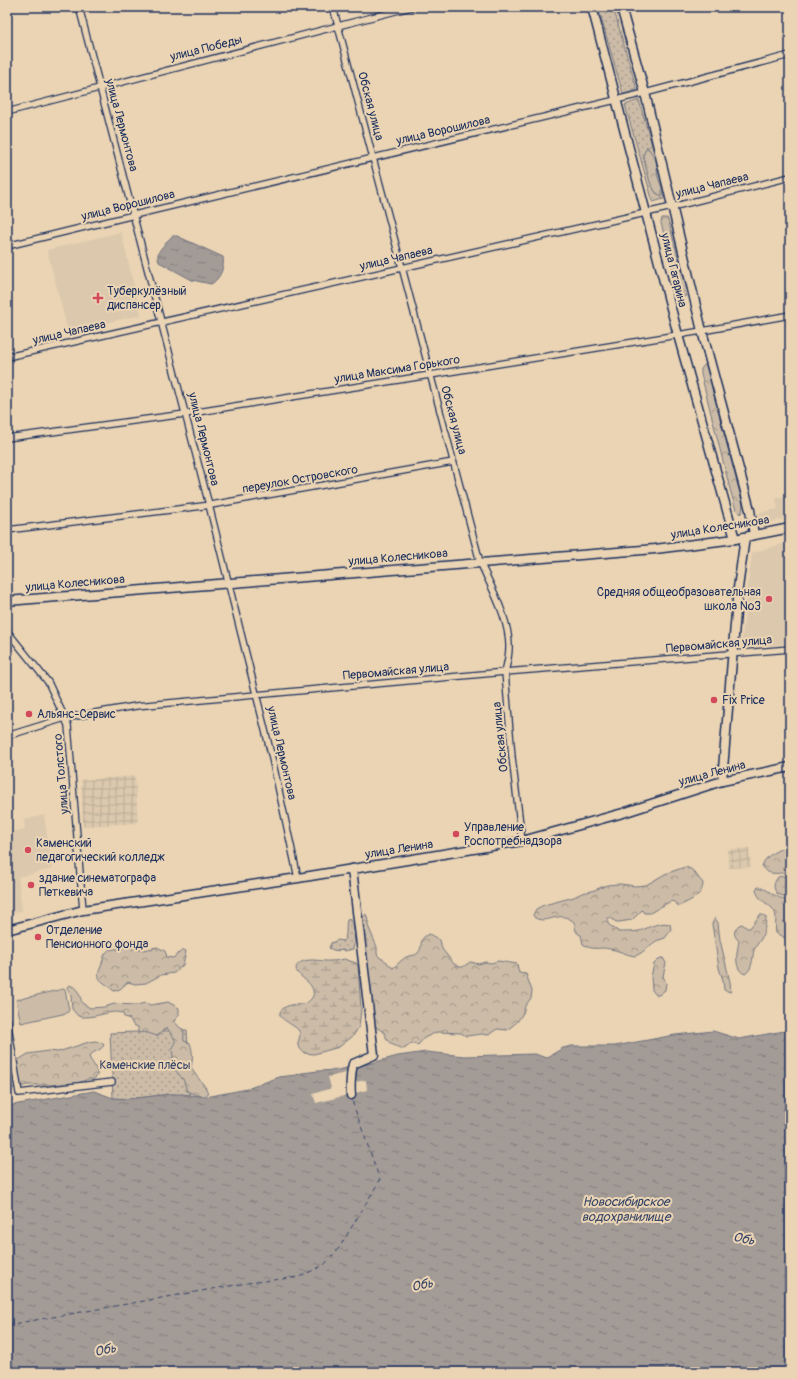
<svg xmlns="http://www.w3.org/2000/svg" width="797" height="1379" viewBox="0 0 797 1379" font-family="Pangolin,sans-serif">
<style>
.built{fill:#dbc8ad}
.industrial{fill:url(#industrial-grid)}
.grass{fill:url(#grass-dots);stroke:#747682}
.forest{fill:url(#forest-crowns);stroke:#747682}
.wetland{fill:url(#wetland-marsh);stroke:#747682}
.garden{fill:#ccbca7;stroke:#747682}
.water{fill:url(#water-ripples);stroke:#6d7080}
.pier{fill:#ead4b3}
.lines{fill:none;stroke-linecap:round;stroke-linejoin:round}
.ferry{stroke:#364569;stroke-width:1;stroke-dasharray:5 4;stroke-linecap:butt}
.street-casing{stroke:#1b2f5e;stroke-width:8}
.secondary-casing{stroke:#1b2f5e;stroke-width:11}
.street{stroke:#ead4b3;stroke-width:5.5}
.secondary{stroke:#ead4b3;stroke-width:8}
.poi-dot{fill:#d1495b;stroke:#ead4b3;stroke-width:1.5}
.labels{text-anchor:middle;stroke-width:4;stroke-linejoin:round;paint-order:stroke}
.street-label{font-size:12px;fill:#1b2f5e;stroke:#ead4b3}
.poi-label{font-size:12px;fill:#1b2f5e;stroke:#ead4b3;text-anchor:start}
.park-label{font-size:12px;fill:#364469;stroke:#ead4b3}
.water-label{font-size:13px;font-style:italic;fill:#364569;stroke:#ead4b3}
</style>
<defs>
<pattern id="industrial-grid" width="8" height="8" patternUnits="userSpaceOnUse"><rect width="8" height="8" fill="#dbc8ad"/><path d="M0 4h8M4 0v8" fill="none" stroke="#bbac97"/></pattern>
<pattern id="grass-dots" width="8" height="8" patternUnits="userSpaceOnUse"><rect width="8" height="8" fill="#ccbca7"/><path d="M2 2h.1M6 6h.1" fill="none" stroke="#a5998b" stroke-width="1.8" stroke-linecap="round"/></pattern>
<pattern id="forest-crowns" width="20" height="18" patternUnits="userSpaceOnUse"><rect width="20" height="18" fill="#ccbca7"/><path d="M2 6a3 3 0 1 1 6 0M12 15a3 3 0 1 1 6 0" fill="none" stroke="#a5998b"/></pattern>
<pattern id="wetland-marsh" width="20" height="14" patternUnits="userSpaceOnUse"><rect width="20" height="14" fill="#ccbca7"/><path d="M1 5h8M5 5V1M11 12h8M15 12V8" fill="none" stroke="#a5998b"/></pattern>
<pattern id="water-ripples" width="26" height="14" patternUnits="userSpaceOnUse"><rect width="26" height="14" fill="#a39b96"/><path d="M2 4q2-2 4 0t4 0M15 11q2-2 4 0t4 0" fill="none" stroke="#847f7e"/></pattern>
</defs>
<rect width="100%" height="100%" fill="#ead4b3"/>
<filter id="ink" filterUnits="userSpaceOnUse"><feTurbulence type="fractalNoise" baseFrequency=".025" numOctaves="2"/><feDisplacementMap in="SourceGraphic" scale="8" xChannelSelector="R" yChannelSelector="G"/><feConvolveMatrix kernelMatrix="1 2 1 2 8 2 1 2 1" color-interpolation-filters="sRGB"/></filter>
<g filter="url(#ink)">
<g class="built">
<polygon points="121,232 141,315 68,331 47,250"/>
<polygon points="790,495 790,517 760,525 758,513 778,509 776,498"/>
<polygon points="790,542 790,644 741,647 752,553"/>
<polygon points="44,815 52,869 18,877 22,911 7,916 7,832 25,830 24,820"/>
</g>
<g class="industrial">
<polygon points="135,776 138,823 83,826 81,780"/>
<polygon points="749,848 751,867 729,868 727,850"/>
</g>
<g class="grass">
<polygon points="598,7 613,7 637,90 623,94"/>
<polygon points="639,100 667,198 653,202 625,105"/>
<path d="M350 919V921C356 928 355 940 353 949L345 951 343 950C338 951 334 951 329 948L331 943 338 940 343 941C348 937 345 927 347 920Z"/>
<polygon points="187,1030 190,1095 171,1094 128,1099 113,1098 110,1033"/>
</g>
<g class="forest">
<polygon points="647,146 656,160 658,177 662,188 662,196 656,193 650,182 643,156"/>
<polygon points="662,218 667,218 669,223 684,278 687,291 685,297 679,293 676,289 674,273 661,223"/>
<polygon points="705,364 707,369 743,505 742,512 740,514 736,510 730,489 701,374 701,369"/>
<path d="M783 848 790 849V873C780 872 769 877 762 867 763 858 775 851 783 848Z"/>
<path d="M685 867C695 869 696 876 703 883 703 896 689 901 679 906L674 902 671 901 650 913H644L642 910 632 920 619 922H616L611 918H608V924L619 932C624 932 634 932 639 931 649 928 659 921 670 924L671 930 665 938 656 941 641 953 635 956C626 955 619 950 610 949 599 946 594 952 583 944L581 935C574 933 576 927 574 922 559 909 549 925 535 918L533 915 536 909 544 905 574 897 582 893 592 891 607 885 620 884 635 886 646 885 665 874Z"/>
<path d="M758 887C768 889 768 892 776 896 781 898 785 900 790 903V939L785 938 776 933C774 925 779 914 772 908 766 902 757 899 756 889Z"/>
<path d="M366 914 368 920V926L377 947V954L379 957 387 962 388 964 393 968C398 964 404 957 409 956 413 955 415 956 418 953 424 946 417 939 429 934L440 940 442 949 454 964 460 967H463L470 962 479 964 485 962 491 963 498 961 517 964 519 973 526 974 532 991 531 998 525 1006 523 1013 517 1022 507 1030 497 1029 488 1035 482 1034 466 1036 461 1033 437 1032 424 1038 418 1045 412 1043 404 1049C395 1046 386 1044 385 1033L376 1027 373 1021 372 1004 366 979 368 964 365 955 362 918Z"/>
<path d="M760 915H763L766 917C766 923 764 934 761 939 758 943 756 946 754 950 752 959 753 969 745 974 733 969 737 952 739 941 733 935 733 931 739 925L742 924 747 928H750Z"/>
<polygon points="715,918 718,923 720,940 730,982 731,992 724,990 723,980 719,968 712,924"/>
<path d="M126 947 142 949 144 950 157 947 165 951 167 957 173 958 183 950 186 951 183 965 174 973 161 975 146 983 135 984 128 982 120 989 114 991C111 989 110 987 107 985 95 977 98 975 102 963 104 957 104 953 110 949H116Z"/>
<polygon points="660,958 663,958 666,963 663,976 666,983 665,990 659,995 656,995 652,990 651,977 654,964"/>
<path d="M69 985C78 987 80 996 82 1003L90 1008 105 1007 114 1004 137 1005 145 1003 151 1005 168 1002 179 1008V1015L174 1021 180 1028 183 1029C185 1033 183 1037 184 1041L190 1043C193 1052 193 1059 191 1067 195 1077 206 1084 208 1094L206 1096 196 1095 187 1091 183 1079 174 1069 171 1064 173 1057 172 1048 175 1042V1039L167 1028 157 1036 145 1032 138 1033V1027L133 1025 130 1019 124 1017 123 1014C114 1007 91 1021 78 1016L72 1009 71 996 67 987Z"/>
<path d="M95 1041 102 1043 104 1045C101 1051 92 1051 89 1057 92 1063 98 1069 97 1076L94 1079H88L74 1085 61 1084 51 1085H27L7 1090V1050L17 1060 20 1059 28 1054 48 1051 58 1052 89 1042Z"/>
</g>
<g class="wetland">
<path d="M790 875V898L777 894C773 887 773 884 778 877Z"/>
<path d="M344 959 356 963 358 966 361 1009 359 1027 353 1036 339 1047 314 1054 304 1053 298 1046C297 1041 302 1035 299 1031 295 1024 270 1017 284 1008 295 1000 305 1010 313 996 314 993 313 989 311 986 307 979 288 971 300 963 308 957 322 962 331 961 336 961 340 960 344 959Z"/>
</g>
<polygon class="garden" points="63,989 65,990 69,1010 67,1013 21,1023 16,1000"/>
<g class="water">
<path d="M172 236H177L223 257C225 267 220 279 211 284L192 280 159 262C155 251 162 249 167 241 169 240 170 238 172 236Z"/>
<polygon points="790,1030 790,1372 7,1372 7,1106 94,1091 113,1098 128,1099 171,1094 182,1094 206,1097 247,1089 279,1077 296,1075 302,1073 318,1071 337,1070 368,1064 398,1056 426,1052 464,1056 535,1054 546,1058 563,1048 572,1046 615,1046 675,1035 713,1031 739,1039"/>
</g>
<polygon class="pier" points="350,1072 355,1082 366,1080 367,1090 316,1103 313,1094 331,1088 328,1077"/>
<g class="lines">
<polyline class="ferry" points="7,1325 247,1283 299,1277 324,1265 339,1248 380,1180 351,1098"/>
<g class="street-casing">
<g id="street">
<polyline points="79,7 209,505 271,754 298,878"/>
<path d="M333 7 480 562C491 587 510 620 509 648 509 656 507 664 505 672L512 757 522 841"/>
<polyline points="7,112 411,7"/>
<polyline points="7,246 134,215 645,93 790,55"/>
<polyline points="7,357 672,207 790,177"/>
<polyline points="7,438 185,414 430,375 702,331 790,315"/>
<polyline points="7,530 211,505 453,462"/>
<polyline points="7,631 48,682 68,725 83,910"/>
<polyline points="7,736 65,718 136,706 505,672 790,649"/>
<polyline points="7,1019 19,1093 112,1082"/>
</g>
</g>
<g class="secondary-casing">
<g id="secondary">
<polyline points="592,7 678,335 735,539"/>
<polyline points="621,7 645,93 702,331 750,510 754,535"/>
<polyline points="7,601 655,549 735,539 790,528"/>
<polyline points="722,781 738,588 745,537"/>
<polyline points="7,930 83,910 298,878 522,841 623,813 722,781 790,767"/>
<path d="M351 1095C350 1087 351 1072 353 1064L374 1055 352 869"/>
</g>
</g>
<use href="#street" class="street"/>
<use href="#secondary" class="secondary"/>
</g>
</g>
<g class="poi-dot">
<path d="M96 292h4v4h4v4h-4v4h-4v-4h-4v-4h4z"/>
<circle cx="769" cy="599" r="4"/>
<circle cx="714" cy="700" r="4"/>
<circle cx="29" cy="714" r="4"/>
<circle cx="456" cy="834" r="4"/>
<circle cx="28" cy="850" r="4"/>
<circle cx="31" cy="885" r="4"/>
<circle cx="38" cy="937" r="4"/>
</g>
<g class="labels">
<g class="street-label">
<text transform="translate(206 48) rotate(-14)" y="4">улица Победы</text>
<text transform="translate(371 106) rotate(75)" y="4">Обская улица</text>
<text transform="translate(122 125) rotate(75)" y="4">улица Лермонтова</text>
<text transform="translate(443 130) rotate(-13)" y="4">улица Ворошилова</text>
<text transform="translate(712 185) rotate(-14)" y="4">улица Чапаева</text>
<text transform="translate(128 205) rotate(-14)" y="4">улица Ворошилова</text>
<text transform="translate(396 258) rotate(-13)" y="4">улица Чапаева</text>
<text transform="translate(674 270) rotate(76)" y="4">улица Гагарина</text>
<text transform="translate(69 332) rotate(-13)" y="4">улица Чапаева</text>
<text transform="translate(397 369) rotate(-9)" y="4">улица Максима Горького</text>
<text transform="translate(454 420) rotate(75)" y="4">Обская улица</text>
<text transform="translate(204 439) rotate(76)" y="4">улица Лермонтова</text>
<text transform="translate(300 479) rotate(-10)" y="4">переулок Островского</text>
<text transform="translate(720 527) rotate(-9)" y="4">улица Колесникова</text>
<text transform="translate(398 557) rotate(-5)" y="4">улица Колесникова</text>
<text transform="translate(75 583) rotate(-5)" y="4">улица Колесникова</text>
<text transform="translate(719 644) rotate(-5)" y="4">Первомайская улица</text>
<text transform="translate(396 671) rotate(-5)" y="4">Первомайская улица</text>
<text transform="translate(500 737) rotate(-96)" y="4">Обская улица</text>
<text transform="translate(282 753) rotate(77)" y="4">улица Лермонтова</text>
<text transform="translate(712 773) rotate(-15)" y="4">улица Ленина</text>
<text transform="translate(61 774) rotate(-95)" y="4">улица Толстого</text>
<text transform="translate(399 849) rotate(-9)" y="4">улица Ленина</text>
</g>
<g class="poi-label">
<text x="107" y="295">Туберкулёзный<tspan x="107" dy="14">диспансер</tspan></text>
<text x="761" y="596" text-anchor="end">Средняя общеобразовательная<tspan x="761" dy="14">школа №3</tspan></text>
<text x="722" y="704">Fix Price</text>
<text x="37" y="718">Альянс-Сервис</text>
<text x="464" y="831">Управление<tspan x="464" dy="14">Роспотребнадзора</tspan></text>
<text x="36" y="847">Каменский<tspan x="36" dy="14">педагогический колледж</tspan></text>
<text x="39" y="882">здание синематографа<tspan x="39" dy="14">Петкевича</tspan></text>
<text x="46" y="934">Отделение<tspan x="46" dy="14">Пенсионного фонда</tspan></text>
</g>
<g class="park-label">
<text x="145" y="1069">Каменские плёсы</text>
</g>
<g class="water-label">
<text x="626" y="1206">Новосибирское<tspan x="626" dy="15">водохранилище</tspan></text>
<text transform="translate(744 1238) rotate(11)" y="5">Обь</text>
<text transform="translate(422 1284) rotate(-12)" y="5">Обь</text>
<text transform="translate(105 1349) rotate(-12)" y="5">Обь</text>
</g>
</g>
<rect width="797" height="1379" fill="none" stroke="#ead4b3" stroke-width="24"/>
<rect x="12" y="12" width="773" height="1355" fill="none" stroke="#1b2f5e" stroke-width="1.5" filter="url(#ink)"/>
</svg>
